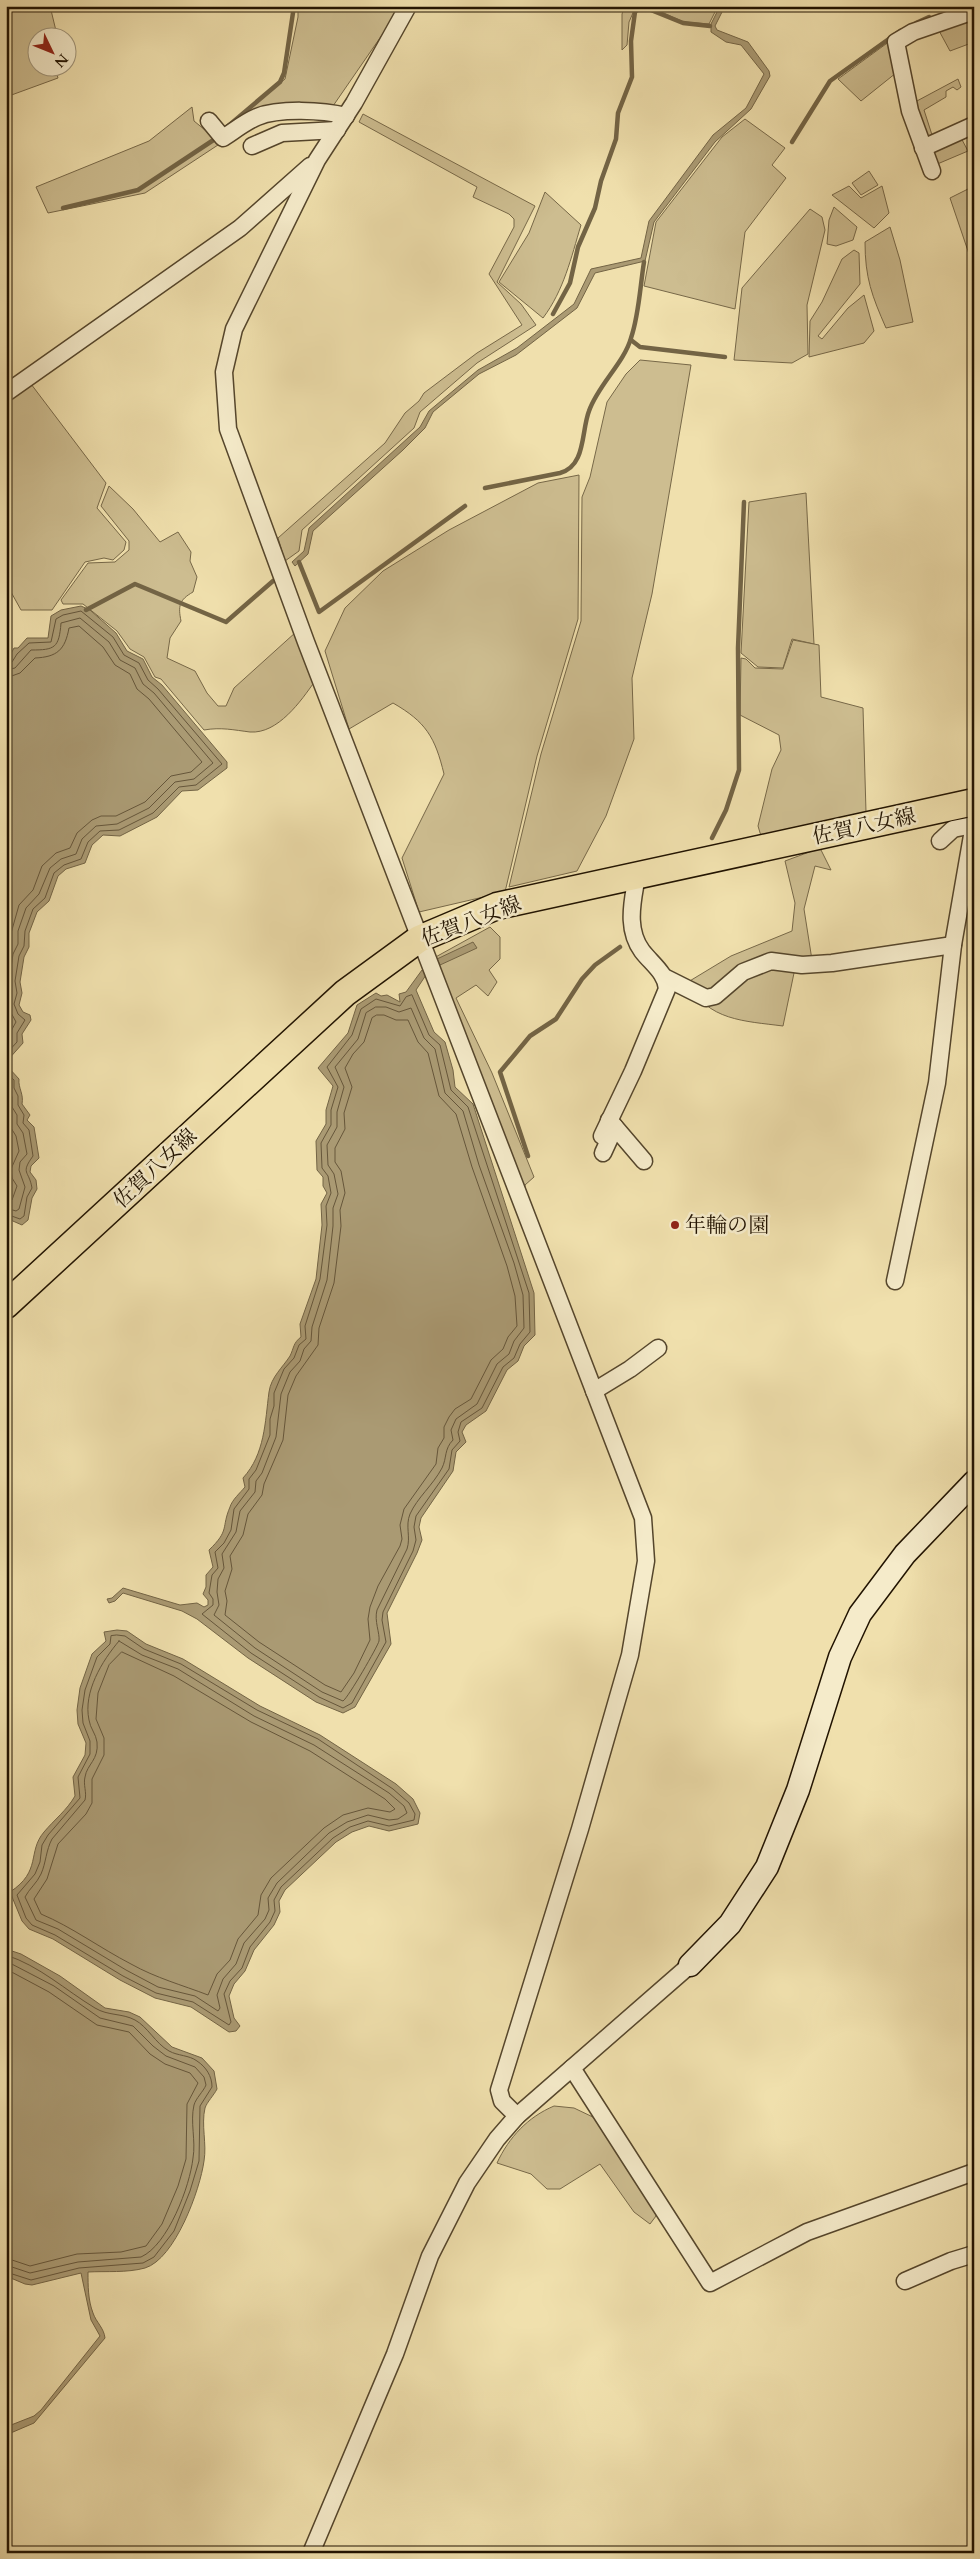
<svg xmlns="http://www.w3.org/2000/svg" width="980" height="2559" viewBox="0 0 980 2559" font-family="Cardo,'Noto Serif JP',serif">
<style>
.green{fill:#cdbd90;stroke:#776848}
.water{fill:#aa9a73;stroke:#736445}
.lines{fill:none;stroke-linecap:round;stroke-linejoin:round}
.shore{stroke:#66563a;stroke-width:1}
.stream{stroke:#736445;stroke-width:4.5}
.street-casing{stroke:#55462c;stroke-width:19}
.secondary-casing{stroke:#211301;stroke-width:25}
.primary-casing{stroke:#211301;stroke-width:29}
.street{stroke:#f5ebca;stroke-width:16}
.secondary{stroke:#f5ebca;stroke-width:22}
.primary{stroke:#f0e0ad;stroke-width:26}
.poi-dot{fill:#8f2418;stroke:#f5ebca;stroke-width:2}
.labels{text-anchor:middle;stroke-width:5;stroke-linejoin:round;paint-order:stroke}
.street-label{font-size:21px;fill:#211301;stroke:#f5ebca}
.poi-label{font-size:21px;fill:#211301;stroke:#f5ebca;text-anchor:start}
</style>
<rect width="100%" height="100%" fill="#f0e0ad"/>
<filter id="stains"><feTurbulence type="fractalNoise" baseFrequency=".004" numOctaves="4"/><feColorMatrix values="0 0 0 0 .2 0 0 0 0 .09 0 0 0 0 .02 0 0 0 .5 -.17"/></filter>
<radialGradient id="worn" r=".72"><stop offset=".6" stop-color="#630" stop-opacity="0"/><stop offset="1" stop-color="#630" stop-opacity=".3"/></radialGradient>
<g class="green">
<polygon points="10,6 50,6 57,35 38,38 38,68 55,68 58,78 6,97 6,30"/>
<polygon points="298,6 402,6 333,106 241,117 285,79 298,17"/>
<polygon points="625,6 636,6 629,22 627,45 622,50 622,14"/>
<polygon points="648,6 718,6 709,24 684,22"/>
<polygon points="966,19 974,35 974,42 950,51 937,27"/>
<polygon points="890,41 896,73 861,101 838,79"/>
<polygon points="958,79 961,87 957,90 953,87 946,91 946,97 924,110 933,138 925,140 915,102"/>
<polygon points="192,107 194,121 221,143 145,193 48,213 36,187 149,141"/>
<polygon points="363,114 535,206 497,282 521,304 536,325 477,363 420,412 414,428 302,530 299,551 285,561 278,538 385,443 405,413 419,401 424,393 477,353 522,325 489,274 514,227 514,219 509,214 473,197 477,187 359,122"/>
<polygon points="745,119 785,148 772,165 786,178 745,232 735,309 644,286 656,222 722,137"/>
<polygon points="960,136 968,151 935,165 929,151"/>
<polygon points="869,171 878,185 861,195 852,183"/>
<polygon points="849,186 861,198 882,186 889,213 874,228 832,195"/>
<polygon points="974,186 974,275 969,254 950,198"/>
<path d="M545 192 581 225C571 258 564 290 543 318L499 282 529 233Z"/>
<polygon points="834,207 857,227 853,240 836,246 827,244 829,220"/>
<polygon points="810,209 822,217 825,230 807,305 808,354 792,363 734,360 742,288"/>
<path d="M890 227 900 260 913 322 886 328C872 296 865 278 865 242Z"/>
<polygon points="854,250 859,253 860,284 818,336 822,339 848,308 864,295 874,331 864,343 809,357 810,321 822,302 842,259"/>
<polygon points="640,360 691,365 652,594 632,678 634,739 606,816 577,871 509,887 541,754 581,621 582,497 590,477 607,402 626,374"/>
<polygon points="31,384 106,483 97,508 126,542 124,550 113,560 104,558 85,562 52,610 21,610 6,583 6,403"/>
<path d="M579 475 578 619 537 756 505 892 419 912 402 858 444 774C435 737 426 722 393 703L349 729 325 651 345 608 383 571 449 530 538 483Z"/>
<path d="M109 486 133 509 160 542 178 532 191 552 190 561 197 577 193 592C179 600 178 606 181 621L170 638 167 658 195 671 207 693 218 706H226L234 688 296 632 315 681C301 701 278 734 250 732 234 730 221 727 204 730L161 679 155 677 144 657 130 649 117 631 83 604H63L61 600 88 563 115 562 129 550V541L101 506Z"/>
<polygon points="806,493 814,644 792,639 783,668 758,667 741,653 749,502"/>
<polygon points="793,640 819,645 821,697 863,708 866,812 761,836 758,826 772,769 781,750 779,735 740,715 741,658 746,659 755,668 783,669"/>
<path d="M820 848 831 870 815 866 804 909 812 960 794 973 783 1026C745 1021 707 1021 688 982L731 956 792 931 795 903 785 861Z"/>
<polygon points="490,927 500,937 500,959 489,970 497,982 488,996 476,985 456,998 492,1073 534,1177 525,1185 525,1196 432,959"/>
<path d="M554 2106 574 2108 597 2119 652 2201 656 2216 650 2224 634 2212 600 2164 560 2189H547L531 2174 497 2163C509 2137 528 2117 554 2106Z"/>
</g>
<g class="water">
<polygon points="720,6 725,6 715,26 717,30 748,42 769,71 770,76 751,109 715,142 654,222 645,261 595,273 577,308 516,355 479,374 433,412 425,428 403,450 313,531 308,554 295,566 292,562 304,551 309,528 420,427 429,411 478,370 517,348 574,304 591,269 641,258 649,221 713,135 746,108 764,74 741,45 726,42 711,32 711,24"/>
<path d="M81 606 90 610 116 633 127 651 143 659 152 677 162 685 227 762V768L198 790 182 791 157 817 120 836 103 835 92 845 85 863 66 869 58 876 49 901 37 912 29 933V947L24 957 20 982 22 993 19 1005 23 1012 30 1015 31 1020 22 1034 23 1043 7 1061 8 1067 19 1079C18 1088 24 1094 22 1104L30 1115 27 1120 34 1127 39 1158 31 1166 30 1172 36 1180 37 1189 32 1198 28 1220 22 1225 6 1218V663L14 648H18L27 638H48L51 616 61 610Z"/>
<polygon points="473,942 477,948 440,965 437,959"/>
<path d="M422 970 428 972 416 990 434 1032 445 1042 453 1070 455 1087 473 1104 534 1293 535 1335 524 1346 518 1361 507 1370 486 1411 466 1425 462 1432 466 1442 456 1452 453 1471 421 1518 419 1527 422 1540 417 1553 387 1613 391 1644 355 1707 343 1713 316 1702 248 1658 197 1619 182 1611 123 1593 115 1601 109 1603 107 1599 112 1598 123 1588 180 1605 197 1603 204 1607 208 1605V1600L203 1594 206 1587V1575L213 1567 209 1550C230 1530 221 1528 230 1507 232 1500 240 1493 245 1487L243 1478C265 1454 265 1422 269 1392 271 1377 283 1367 290 1356 294 1348 293 1343 301 1337L300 1324 316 1279 322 1225 321 1204 327 1193 323 1186V1177L317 1170 316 1141 326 1124V1110L333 1086 318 1068 348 1033 357 1005 376 993 381 996 387 995 400 1002 399 994 406 992Z"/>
<path d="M117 1630 127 1631 146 1644 183 1659 260 1706 320 1735 396 1784 413 1799 420 1813 418 1824 389 1831 369 1826 352 1832 336 1842 285 1890 279 1901 280 1912 274 1925 254 1950 245 1971 234 1984 229 1996 234 2018 240 2026 236 2031 229 2032 191 2007 155 1998 120 1980 53 1939 29 1929 22 1921 10 1892C42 1871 27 1852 44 1832 54 1820 67 1810 75 1796L73 1777 85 1755 86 1743 78 1724 77 1710 80 1688 92 1654 106 1641 104 1632Z"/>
<path d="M6 1949 21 1954 60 1976 105 2008 129 2012 140 2017 172 2047 202 2058 214 2071 217 2089C214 2095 207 2102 205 2108 201 2125 207 2144 204 2161 200 2190 175 2259 145 2268 127 2273 106 2271 88 2272 88 2286 88 2300 93 2313 96 2322 104 2328 105 2338L34 2423 6 2435V2427L34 2416 41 2410 100 2336 91 2320 81 2273 32 2285 25 2284 6 2276Z"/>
</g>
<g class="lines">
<g class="shore">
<polyline points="6,664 12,662 17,654 29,643 51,642 56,619 63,615 81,611 113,637 124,655 139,663 148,680 158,689 222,764 196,785 179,787 153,813 119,830 100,831 88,842 81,859 64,865 54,873 45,898 33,909 25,931 24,946 19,956 15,981 17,993 14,1004 18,1014 25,1020 17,1033 17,1042 6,1054"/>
<path d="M6 670 15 668 31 650C55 650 59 648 61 623L80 618 109 642 120 660 135 668 143 684 154 693 213 763 194 779 175 782 149 808 117 824 96 826 82 839 76 854 61 859 50 868 39 894 26 908 18 931V944L13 954 9 981 10 993 8 1007 16 1022 11 1031V1040L6 1044"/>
<path d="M6 678 20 673 35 658C57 657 65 650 69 628L79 626 103 647 115 665 130 674 137 689 149 699 202 762 191 772 171 776 145 802 116 816H101L92 820 77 833 70 848 56 853 42 866 33 890 19 905 6 951"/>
<polygon points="412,995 429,1035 440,1045 451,1090 468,1107 529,1293 530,1332 520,1344 514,1358 503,1367 482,1408 461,1422 458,1432 460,1441 452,1450 449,1469 416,1516 414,1527 416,1540 413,1551 383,1612 382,1620 386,1642 352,1703 343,1708 319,1697 251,1653 202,1614 213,1605 213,1599 209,1593 212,1575 218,1568 215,1552 224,1543 231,1530 234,1509 249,1489 249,1479 256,1470 270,1435 270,1419 274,1406 274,1393 284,1369 294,1358 299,1345 306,1339 305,1326 320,1279 327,1225 326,1206 331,1193 328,1176 322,1168 321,1143 331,1125 331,1110 338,1087 327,1067 352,1035 361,1009 376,999 400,1006 406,997"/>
<path d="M376 1007H386L399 1012 411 1008 424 1038 435 1049 445 1093 463 1111 479 1165 514 1263 523 1295 524 1328 514 1341 509 1354 497 1364 477 1404 456 1419 451 1430 453 1440C444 1449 447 1458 442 1468 433 1485 417 1498 410 1514 405 1526 411 1537 407 1549L377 1610C374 1621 380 1633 379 1641 378 1646 348 1698 343 1701L322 1692 255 1648 214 1615 219 1605 217 1592 218 1579 224 1568 222 1554 236 1532 240 1511 255 1492 256 1481 262 1473 276 1437 281 1394 290 1372 300 1361 304 1349 311 1341 312 1327 327 1280 333 1226V1208L338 1194 334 1174 328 1165 327 1145 337 1127V1112L344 1087 335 1067 358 1039 366 1013Z"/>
<polygon points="377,1015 384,1015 396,1020 408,1020 418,1042 428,1053 439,1096 456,1114 472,1167 507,1266 515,1296 517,1326 508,1337 503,1349 491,1360 471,1399 455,1409 449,1417 444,1427 444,1438 438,1448 436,1464 404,1509 400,1525 402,1539 400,1546 378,1586 370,1607 368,1619 370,1640 354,1673 341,1692 325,1685 259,1642 225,1615 227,1601 225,1591 232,1569 230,1556 243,1535 248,1514 262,1495 264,1484 283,1440 288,1395 296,1376 318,1345 319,1328 334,1283 341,1226 340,1210 345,1193 341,1171 335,1162 335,1148 345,1129 344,1113 352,1087 345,1068 353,1054 364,1042 372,1018"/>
<path d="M6 1072 14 1080V1088L18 1096V1105L24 1115 23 1123 29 1130 33 1156C20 1174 29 1170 32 1188L27 1197 24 1216 20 1219 6 1214"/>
<polyline points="6,1081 12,1097 12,1107 17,1115 17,1124 23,1133 27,1154 20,1162 19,1170 25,1187 19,1209 16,1211 6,1208"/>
<polyline points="6,1113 11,1128 16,1136 19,1151 11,1169 12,1178 17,1186 12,1200 6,1200"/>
<polygon points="117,1635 125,1636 144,1649 181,1664 257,1710 318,1739 393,1789 409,1803 415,1814 414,1820 389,1826 368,1821 350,1827 333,1838 281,1887 274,1900 275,1911 270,1922 250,1947 242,1968 230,1981 224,1994 231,2022 229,2025 193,2002 156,1993 123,1976 55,1935 32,1925 26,1918 17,1895 35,1874 40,1862 42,1845 48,1835 80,1798 78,1777 90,1754 90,1741 83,1723 82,1710 85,1690 97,1657 110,1644 111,1636"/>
<path d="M119 1641 142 1655 178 1669 254 1716 314 1745 389 1793 404 1806 407 1813 398 1819 389 1820 368 1815 347 1822 329 1833 277 1883 268 1898 269 1910 265 1919 244 1943 236 1964 223 1979 217 1995 220 2008 218 2011 195 1996 158 1987 126 1970 58 1929 36 1920 25 1897C29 1889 37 1883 41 1874 46 1863 46 1850 52 1839L85 1800C87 1792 83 1785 85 1777 87 1764 99 1760 97 1742 96 1734 90 1728 89 1720 83 1692 102 1661 119 1641Z"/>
<path d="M122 1652 174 1676 251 1722 310 1751 385 1799 395 1809 390 1812 368 1808 343 1815 324 1828 271 1878 261 1895 258 1915 238 1939 230 1960 217 1974 208 1995C182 1985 156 1978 131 1964 100 1948 72 1927 41 1914L34 1899 47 1879 58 1844 86 1814 92 1803V1779L104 1755V1738L96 1719 98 1693 109 1665Z"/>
<path d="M6 1955C40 1966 65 1990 95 2008 108 2016 122 2013 135 2020 148 2027 155 2043 169 2051 178 2056 189 2055 197 2061 206 2067 212 2076 212 2087L200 2106 199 2161 190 2191 174 2231 154 2257 143 2263 79 2268 31 2280 6 2272"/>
<path d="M6 1961 54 1986 100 2018 133 2026 153 2046 166 2056 195 2067 204 2077 206 2085C203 2092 196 2098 194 2105 190 2122 196 2141 193 2158 190 2186 168 2245 141 2257L78 2262 30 2273 6 2265"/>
<polyline points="6,1969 49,1992 97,2025 129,2032 150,2054 165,2064 190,2073 198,2083 187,2104 186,2159 178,2186 162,2224 146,2246 121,2252 77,2254 30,2266 6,2258"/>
</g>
<g class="stream">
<polyline points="916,23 929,17"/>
<polyline points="227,127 280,82 284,73 294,6"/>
<polyline points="792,142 830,81 900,31"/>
<polyline points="63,208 138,190 218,137"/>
<polyline points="553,314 570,283 578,247 595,208 601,181 616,139 618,113 632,77 631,41 635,12 641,6 683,23 710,26"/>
<polyline points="631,340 640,347 725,357"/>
<path d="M485 488 560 473C586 466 581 432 589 411 598 385 624 363 631 338 639 315 640 287 644 262"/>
<polyline points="299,562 319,612 465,506"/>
<polyline points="86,610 135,584 226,622 273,581"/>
<polyline points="712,838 726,810 739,770 738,648 744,502"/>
<polyline points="528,1156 500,1072 530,1036 556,1019 582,979 595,965 620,947"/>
</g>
<g class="street-casing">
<g id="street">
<polyline points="408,6 354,103 317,160 234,329 224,372 228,429 306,642 643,1518 646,1561 630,1655 580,1829 499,2090 502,2101 517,2116"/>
<path d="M209 121 223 138C234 131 245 122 257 117 279 108 323 110 346 116"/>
<polyline points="252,146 282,133 337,130"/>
<polyline points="923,148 974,125"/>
<polyline points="932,171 910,111 896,42 913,32 974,11"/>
<polyline points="6,393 240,228 310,166"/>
<polyline points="940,841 953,829 973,825"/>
<polyline points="666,978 706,998 715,996 743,972 771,961 802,965 832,963 953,945"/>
<polyline points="609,1120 644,1161"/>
<path d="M602 1136 633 1071 667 989C666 973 652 964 642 951 628 932 631 909 635 887"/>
<polyline points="603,1153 615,1127"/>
<polyline points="895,1281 937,1083 953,945 974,824"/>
<polyline points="594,1391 630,1369 658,1348"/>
<polyline points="572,2068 710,2283 807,2232 974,2172"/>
<polyline points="905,2281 951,2261 974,2254"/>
<polyline points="311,2553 395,2354 430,2256 467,2183 497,2139 517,2116 690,1965"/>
</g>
</g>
<g class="secondary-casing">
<polyline id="secondary" points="690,1965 730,1924 767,1867 798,1790 840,1657 860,1614 905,1554 974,1482"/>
</g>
<g class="primary-casing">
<polyline id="primary" points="6,1305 345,993 419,939 497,906 974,802"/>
</g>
<use href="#street" class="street"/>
<use href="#secondary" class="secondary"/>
<use href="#primary" class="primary"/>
</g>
<circle class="poi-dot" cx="675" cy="1225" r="5"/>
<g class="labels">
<g class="street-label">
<text transform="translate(864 826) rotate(-12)" y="7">佐賀八女線</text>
<text transform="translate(471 921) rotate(-21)" y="7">佐賀八女線</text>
<text transform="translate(155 1168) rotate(-43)" y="7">佐賀八女線</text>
</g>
<g class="poi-label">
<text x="685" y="1232">年輪の園</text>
</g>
</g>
<rect width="980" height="2559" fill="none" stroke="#f0e0ad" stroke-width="25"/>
<rect x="8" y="8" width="965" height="2544" fill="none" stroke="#211301" stroke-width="2.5"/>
<rect x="12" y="12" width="955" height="2534" fill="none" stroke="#211301"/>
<g transform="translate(52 52) rotate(133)"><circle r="24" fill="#f5ebca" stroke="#a0957a"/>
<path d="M0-4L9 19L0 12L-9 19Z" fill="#8f2418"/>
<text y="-8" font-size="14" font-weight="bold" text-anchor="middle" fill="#211301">N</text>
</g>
<rect width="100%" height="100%" filter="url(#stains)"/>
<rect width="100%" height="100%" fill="url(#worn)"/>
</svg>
